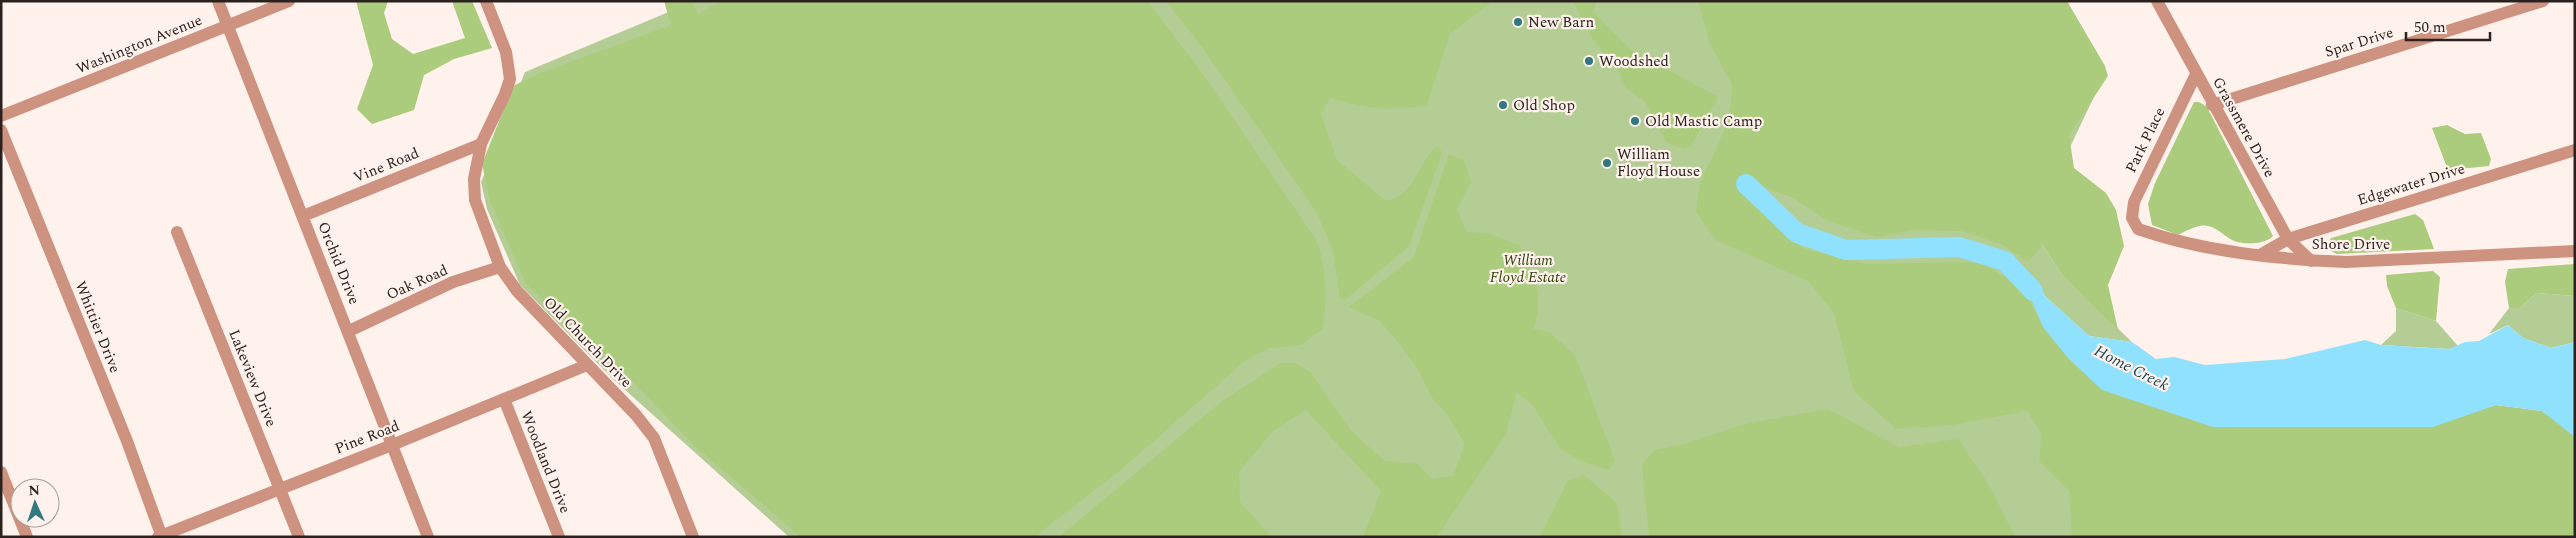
<svg xmlns="http://www.w3.org/2000/svg" width="2576" height="538" viewBox="0 0 2576 538" font-family="Spectral,serif">
<style>
.green{fill:#b4cd95}
.forest{fill:#aacc7c}
.water{fill:#8fe1fe}
.lines{fill:none;stroke-linecap:round;stroke-linejoin:round}
.river{stroke:#8fe1fe;stroke-width:20}
.minor{stroke:#ce9281;stroke-width:12}
.poi-dot{fill:#307981;stroke:#fff1eb;stroke-width:2}
.labels{text-anchor:middle;stroke-width:4.5;stroke-linejoin:round;paint-order:stroke}
.poi-label{font-size:15px;fill:#2b221f;stroke:#fff1eb;text-anchor:start}
.street-label{font-size:15px;fill:#2b221f;stroke:#fff1eb}
.park-label{font-size:15px;font-style:italic;fill:#2f4409;stroke:#fff1eb}
.water-label{font-size:16px;font-style:italic;fill:#194958;stroke:#fff1eb}
</style>
<rect width="100%" height="100%" fill="#fff1eb"/>
<g class="green">
<polygon points="695,1 2064,1 2103,78 2018,256 2043,245 2062,275 2132,342 2089,336 2047,298 2033,281 2017,273 2034,304 2090,355 2575,418 2575,537 789,537 613,379 520,285 487,209 481,182 525,72"/>
<polygon points="2536,293 2575,296 2575,342 2551,348 2523,338 2508,325 2489,334 2509,308 2520,308"/>
<polygon points="2396,308 2436,321 2458,346 2449,349 2381,345 2396,331"/>
</g>
<g class="forest">
<polygon points="356,1 388,1 384,13 392,39 413,54 465,38 452,1 472,1 492,48 454,59 424,75 414,110 372,124 357,109 373,65"/>
<path d="M664 1H692L698 14 722 1H1147L1198 67 1315 238C1327 264 1328 301 1322 329L1302 345 1269 348 1246 360 1122 469 1034 537H801L696 447 632 381 526 284 490 201 482 164 513 86 535 75 671 25Z"/>
<path d="M1166 1H1493L1450 34 1427 105C1389 111 1367 109 1330 98L1321 114 1337 160 1386 201C1413 196 1418 165 1435 147L1438 146 1442 153 1409 246 1345 300 1340 299 1333 251 1317 213 1202 47Z"/>
<polygon points="1573,1 1597,1 1593,12 1630,49 1718,97 1691,146 1683,149 1666,142 1646,103 1625,87 1618,70 1591,37"/>
<polygon points="1698,1 2067,1 2105,66 2108,76 2069,135 2074,168 2106,193 2116,210 2124,246 2108,285 2118,330 2062,275 2043,245 2028,262 2003,245 1962,231 1911,230 1876,237 1826,220 1794,198 1757,185 1748,198 1804,249 1867,264 1964,262 1984,264 2022,288 2043,327 2068,358 2433,427 2496,405 2542,411 2575,437 2575,537 2072,537 2069,491 2039,461 2042,435 2027,411 1952,425 1896,429 1854,391 1834,313 1808,281 1716,240 1696,212 1700,183 1723,134 1731,104 1732,84 1710,44"/>
<path d="M2194 102H2199L2207 107 2273 236C2265 245 2242 245 2232 240 2221 234 2213 223 2200 226 2193 227 2184 232 2178 235L2152 225 2148 204 2155 183Z"/>
<polygon points="2447,125 2465,134 2481,133 2491,159 2489,166 2448,170 2432,128"/>
<path d="M1449 154 1464 160 1471 182 1457 209 1466 232 1488 233 1520 246C1533 276 1546 296 1533 329L1549 332 1575 355 1615 461 1609 470 1583 462 1560 449 1534 407 1517 392 1506 434 1437 537H1363L1381 491 1306 410 1272 432 1239 472 1240 502 1272 537H1059L1221 402 1281 363H1295L1310 372 1352 432 1385 461 1418 464 1432 479 1453 476 1465 444 1447 414 1432 398 1419 371 1397 341 1380 321 1349 307 1414 257Z"/>
<polygon points="2415,214 2423,220 2434,249 2337,254 2325,248 2331,238"/>
<polygon points="2575,264 2575,296 2536,293 2520,308 2509,308 2505,282 2508,269"/>
<polygon points="2433,271 2440,277 2436,321 2396,308 2387,286 2386,275"/>
<polygon points="1828,409 1899,447 1958,439 1989,485 2015,537 1649,537 1642,464 1655,450 1684,444 1745,424"/>
<polygon points="1585,476 1617,503 1622,537 1540,537 1568,480"/>
</g>
<polygon class="water" points="2016,272 2033,281 2047,298 2089,336 2132,342 2156,359 2174,357 2205,365 2285,359 2365,340 2381,345 2449,349 2465,342 2479,341 2508,325 2523,338 2551,348 2575,342 2575,437 2542,411 2496,405 2433,427 2213,427 2102,390 2068,358 2043,327 2028,291"/>
<g class="lines">
<polyline class="river" points="1746,184 1797,233 1846,250 1959,247 2005,261 2033,291"/>
<g class="minor">
<polyline points="218,1 428,537"/>
<polyline points="486,1 506,52 510,79 505,94 481,144 474,179 475,200 500,267 517,291 636,415 654,438 693,537"/>
<polyline points="2157,1 2288,239 2311,261"/>
<path d="M2196 74 2134 202 2132 218 2138 229C2204 252 2276 259 2346 262L2575 251"/>
<polyline points="2212,105 2543,1"/>
<polyline points="1,116 289,1"/>
<polyline points="1,130 127,441 162,537"/>
<polyline points="303,216 481,144"/>
<polyline points="177,232 299,537"/>
<polyline points="2260,255 2288,239 2575,150"/>
<polyline points="349,331 453,282 500,267"/>
<polyline points="504,399 559,537"/>
<polyline points="1,472 27,537"/>
<polyline points="158,537 392,445 587,365"/>
</g>
</g>
<g class="poi-dot">
<circle cx="1518" cy="22" r="5"/>
<circle cx="1589" cy="61" r="5"/>
<circle cx="1503" cy="105" r="5"/>
<circle cx="1635" cy="121" r="5"/>
<circle cx="1607" cy="163" r="5"/>
</g>
<g class="labels">
<g class="poi-label">
<text x="1528" y="27">New Barn</text>
<text x="1599" y="66">Woodshed</text>
<text x="1513" y="110">Old Shop</text>
<text x="1645" y="126">Old Mastic Camp</text>
<text x="1617" y="159">William<tspan x="1617" dy="17">Floyd House</tspan></text>
</g>
<g class="street-label">
<text transform="translate(2359 42) rotate(-17)" y="5">Spar Drive</text>
<text transform="translate(139 44) rotate(-22)" y="5">Washington Avenue</text>
<text transform="translate(2244 127) rotate(61)" y="5">Grassmere Drive</text>
<text transform="translate(2145 140) rotate(-64)" y="5">Park Place</text>
<text transform="translate(386 165) rotate(-22)" y="5">Vine Road</text>
<text transform="translate(2411 184) rotate(-17)" y="5">Edgewater Drive</text>
<text x="2351" y="249">Shore Drive</text>
<text transform="translate(339 263) rotate(68)" y="5">Orchid Drive</text>
<text transform="translate(417 282) rotate(-24)" y="5">Oak Road</text>
<text transform="translate(98 327) rotate(68)" y="5">Whittier Drive</text>
<text transform="translate(588 342) rotate(46)" y="5">Old Church Drive</text>
<text transform="translate(253 378) rotate(68)" y="5">Lakeview Drive</text>
<text transform="translate(367 437) rotate(-21)" y="5">Pine Road</text>
<text transform="translate(546 462) rotate(68)" y="5">Woodland Drive</text>
</g>
<g class="park-label">
<text x="1528" y="265">William<tspan x="1528" dy="17">Floyd Estate</tspan></text>
</g>
<g class="water-label">
<text transform="translate(2132 367) rotate(27)" y="6">Home Creek</text>
</g>
</g>
<rect width="2576" height="538" fill="none" stroke="#2b221f" stroke-width="5"/>
<g transform="translate(35 503) rotate(357)"><circle r="24" fill="#fff1eb" stroke="#aa9e99"/>
<path d="M0-4L9 19L0 12L-9 19Z" fill="#307981"/>
<text y="-8" font-size="14" font-weight="bold" text-anchor="middle" fill="#2b221f">N</text>
</g>
<path d="M2406 32v8h84v-8" fill="none" stroke="#2b221f" stroke-width="2.5"/>
<text x="2414" y="32" font-size="15" fill="#2b221f" stroke="#fff1eb" stroke-width="4" paint-order="stroke">50 m</text>
</svg>
